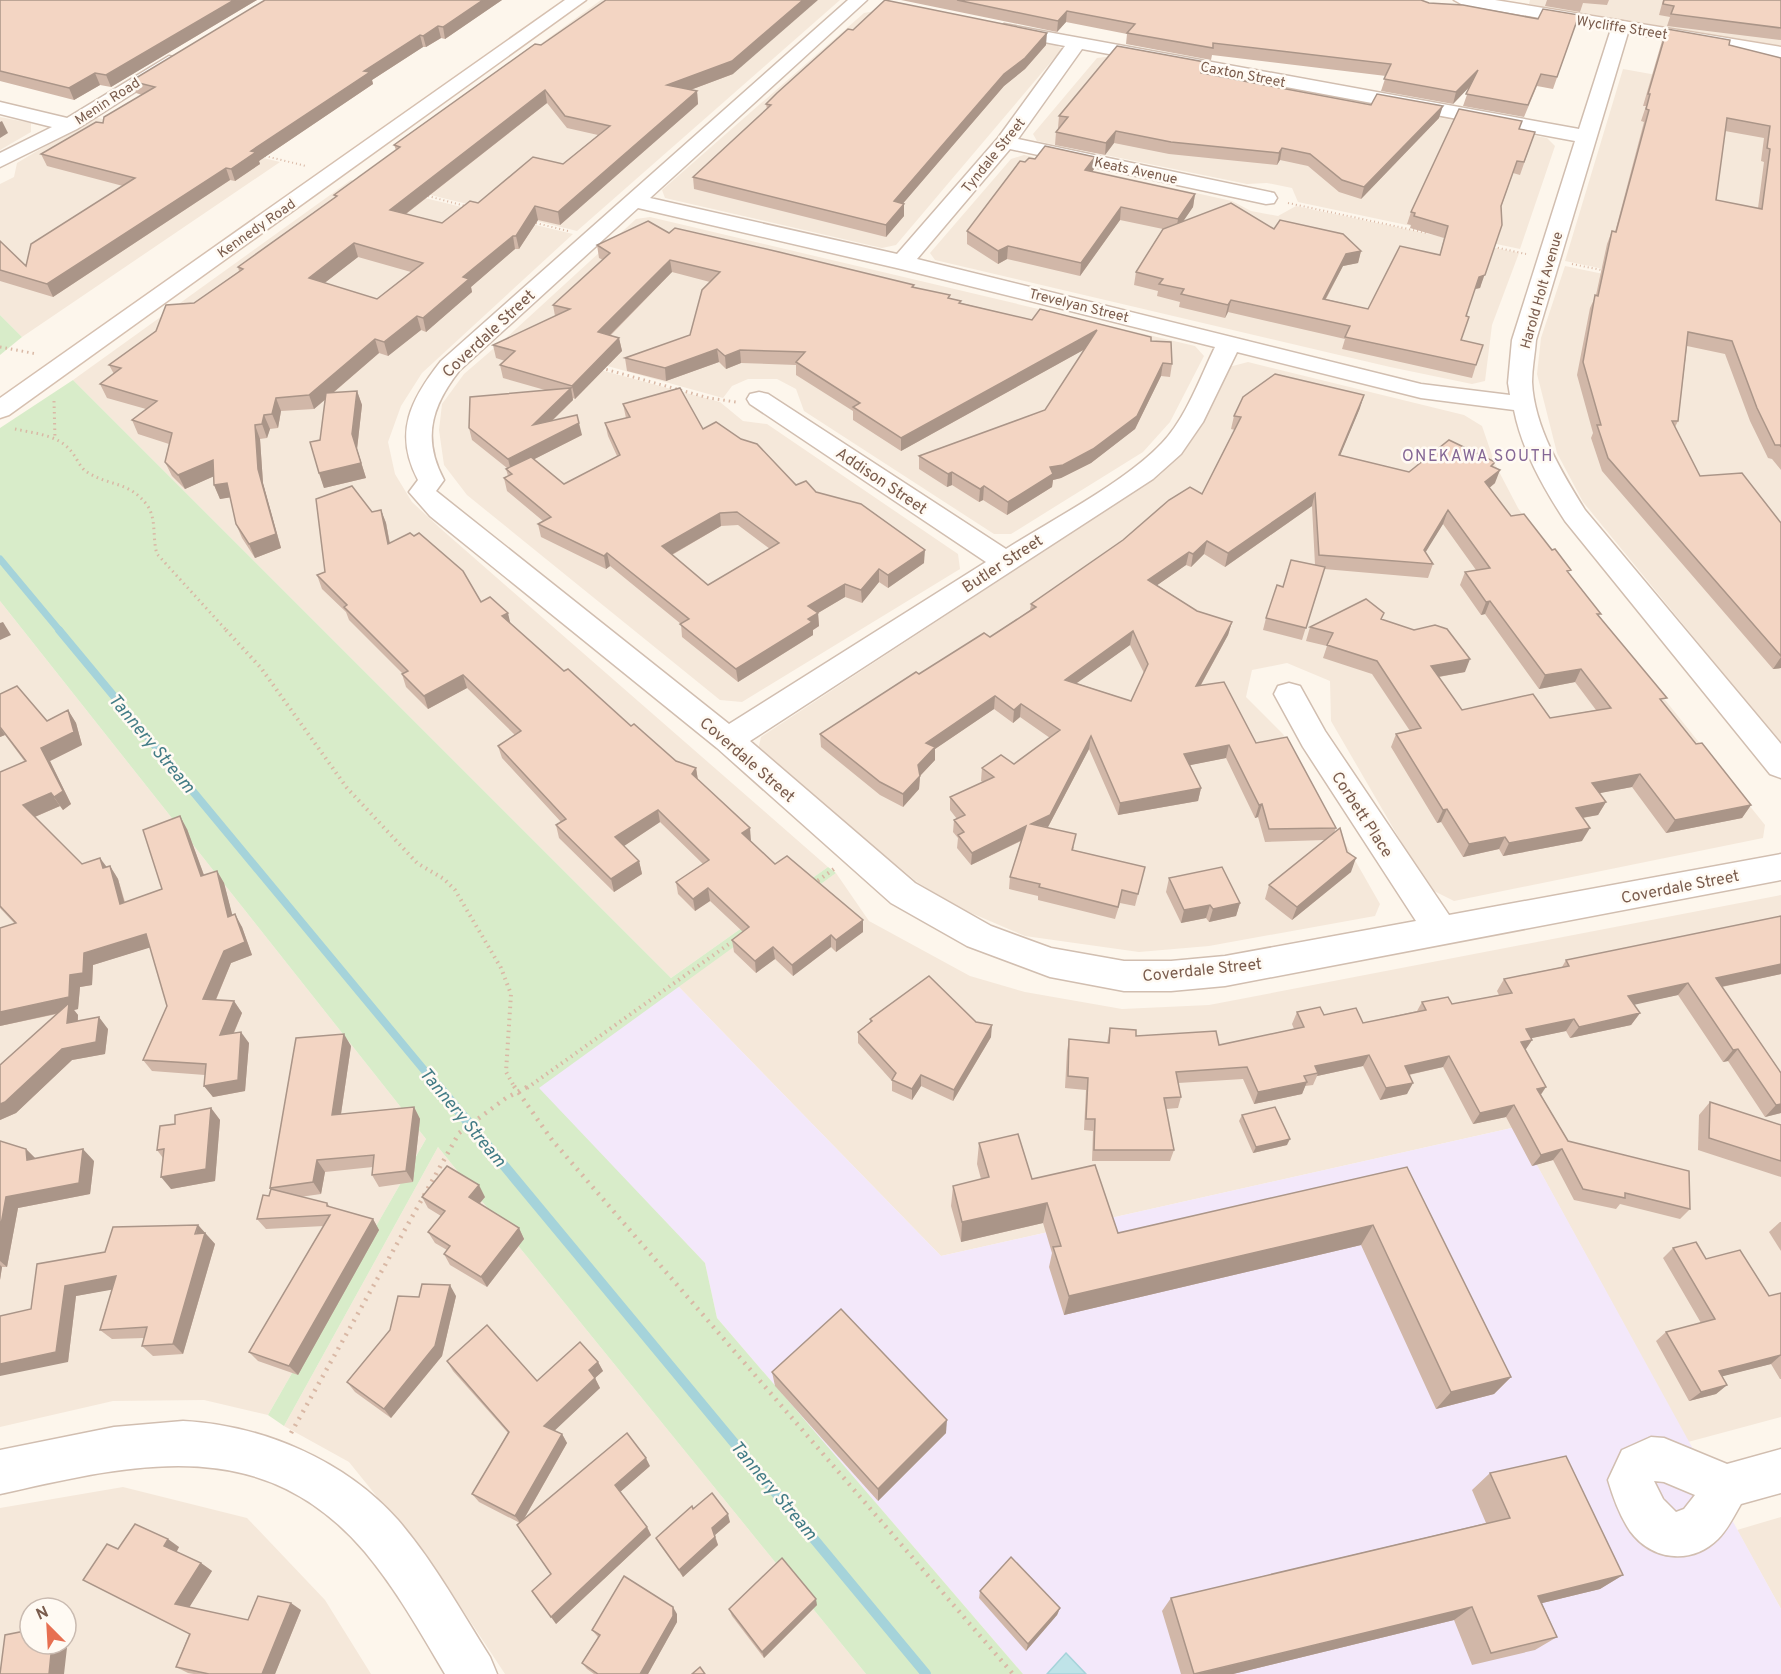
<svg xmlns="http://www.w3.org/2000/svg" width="1781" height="1674" viewBox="0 0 1781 1674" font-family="Overpass,sans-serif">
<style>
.residential{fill:#f5e8da;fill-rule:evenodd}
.education{fill:#f3e8fa}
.green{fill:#d8ecc9}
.water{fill:#bfe3e8;stroke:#a5d3da;stroke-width:1.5}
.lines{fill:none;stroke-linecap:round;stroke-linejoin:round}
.stream-far2{stroke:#a5d3da;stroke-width:7}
.stream-far1{stroke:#a5d3da;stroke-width:8}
.stream{stroke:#a5d3da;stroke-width:10}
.street-casing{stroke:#d1beb0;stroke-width:3}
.secondary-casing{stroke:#d6c0b0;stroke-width:3}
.path-far3{stroke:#d9b8a5;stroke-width:2;stroke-dasharray:1 3;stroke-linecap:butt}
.path-far2{stroke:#d9b8a5;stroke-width:3;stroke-dasharray:1.5 4;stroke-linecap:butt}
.path-far1{stroke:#d9b8a5;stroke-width:4;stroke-dasharray:1.5 4.5;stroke-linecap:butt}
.path{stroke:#d9b8a5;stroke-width:4.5;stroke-dasharray:2 6;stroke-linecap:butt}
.street{fill:#fff;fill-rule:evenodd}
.secondary{fill:#fff;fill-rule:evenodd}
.wall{fill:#d1b7a8;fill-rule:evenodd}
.shaded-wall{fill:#aa9588}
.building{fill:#f3d5c3;stroke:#aa9588;stroke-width:1.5;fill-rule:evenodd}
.labels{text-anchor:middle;stroke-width:5;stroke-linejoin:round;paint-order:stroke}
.far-street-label{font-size:14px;fill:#7a5c4d;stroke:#fffaf3}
.street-label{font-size:16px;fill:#7a5c4d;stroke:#fffaf3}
.far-quarter-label{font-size:16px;letter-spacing:1.5px;fill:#846695;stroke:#fffaf3}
.water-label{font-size:18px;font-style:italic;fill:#437c86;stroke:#fffaf3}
</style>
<rect width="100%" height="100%" fill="#fdf6ec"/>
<g class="residential">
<polygon points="601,0 840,0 577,231 357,177"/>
<polygon points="1530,0 1781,0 1781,46 1529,4"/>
<polygon points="875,11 1056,45 1062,49 896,245 882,248 665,198 662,190 864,13"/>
<polygon points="1114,56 1547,138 1555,146 1520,249 1298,202 1292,188 1267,183 1247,184 1037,141 1033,134 1097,58"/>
<polygon points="1781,67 1781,306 1565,261 1623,69 1735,89"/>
<polygon points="0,117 31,123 31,132 0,150"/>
<polygon points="94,117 280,162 22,337 0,315 0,184 14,177 17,163"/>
<polygon points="1024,155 1232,201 1251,211 1278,216 1296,206 1519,253 1492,325 1485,381 1472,384 1390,367 935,260 930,253 1011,159"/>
<polygon points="351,180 573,234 422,373 401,406 388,442 395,474 412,502 440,528 828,867 671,978 73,380"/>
<polygon points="650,217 1195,346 1204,356 1170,422 1143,452 1011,534 994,534 804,411 796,389 777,379 748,379 732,386 723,398 506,338 636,219"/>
<polygon points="1565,266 1781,311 1781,744 1583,502 1557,453 1537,374 1541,338"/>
<polygon points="500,343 720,402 743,421 767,424 958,554 960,569 742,702 720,700 467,495 444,465 439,430 442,404 464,374"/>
<polygon points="1248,362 1464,415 1482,426 1495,464 1518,508 1570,581 1765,825 1763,838 1454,901 1428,888 1331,721 1330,681 1287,663 1252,670 1246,697 1283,734 1380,904 1375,916 1209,946 1139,952 1025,936 957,907 917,882 758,750 761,737 1161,474 1201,426 1225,368"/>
<polygon points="0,601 426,1139 268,1415 204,1400 113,1401 0,1427"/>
<polygon points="836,873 869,921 970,976 1025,992 1122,1009 1209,1005 1781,895 1781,1417 1688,1442 1516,1127 941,1256 678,986"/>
<polygon points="438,1147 866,1674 505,1674 437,1571 349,1462 284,1426"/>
<path d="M123 1487 247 1518 325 1600 371 1674H0V1508ZM30 1608H66V1644H30Z"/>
<polygon points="1781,1517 1781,1609 1737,1530"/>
</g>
<polygon class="education" points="678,986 941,1256 1516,1127 1781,1609 1781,1674 1023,1674 717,1318 705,1263 538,1088"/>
<g class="green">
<polygon points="0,315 22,337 0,355"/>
<polygon points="73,380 671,978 828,867 836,873 539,1088 705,1263 717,1318 1023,1674 866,1674 438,1147 284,1426 268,1415 426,1139 0,601 0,428"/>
</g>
<polygon class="water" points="1066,1653 1086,1674 1047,1674"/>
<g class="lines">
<polyline class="stream-far2" points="0,559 60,631"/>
<polyline class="stream-far1" points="59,630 439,1088"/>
<polyline class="stream" points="438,1086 926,1674"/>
<g class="street-casing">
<g id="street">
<path d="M848 0H867L650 198 897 254 998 138 1065 46 998 33 995 29 1004 24 1579 129 1612 26 1621 21 1627 22 1630 26 1536 340C1535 354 1532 368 1532 382 1534 427 1562 473 1585 510L1781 744V778L1770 774 1565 521C1543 487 1522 450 1514 410L1421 398 1237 352 1203 422 1181 454 1153 479 750 741 915 883 991 926 1051 948 1124 961H1171L1225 956 1416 921 1303 747 1274 694 1278 686 1289 683 1300 686 1325 731 1449 915 1781 854V880L1225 986 1171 991H1124L1050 977 967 946 891 903 717 748 430 516 409 492 418 480C393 433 411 399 441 361ZM1082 49 1575 141 1512 340 1508 383 1510 395 1421 384 917 259 1010 149 1266 204 1274 203 1277 198 1274 193 1018 139ZM638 208 901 269 1215 347C1200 378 1186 418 1162 443 1124 483 1053 519 1006 549L768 394 759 392 750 394 747 399 750 404 986 562 729 724 436 491 444 480C422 439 431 407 459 371Z"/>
<polygon points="169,56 176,58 178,62 176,66 77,129 0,167 0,153 52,127 0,114 0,102 67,118"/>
<path d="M183 1421C262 1425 345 1460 398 1520 434 1562 461 1611 490 1657L497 1674H445C420 1632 396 1589 365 1552 262 1431 134 1464 0 1494V1450L114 1427Z"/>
<path d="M1651 1437 1664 1438 1727 1464 1781 1449V1493L1741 1504C1734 1516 1728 1529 1718 1539 1692 1565 1652 1561 1630 1531 1620 1516 1613 1497 1608 1480L1622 1450ZM1654 1481 1664 1482 1695 1495 1684 1509 1676 1512 1663 1499Z"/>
</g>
</g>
<g class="secondary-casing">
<g id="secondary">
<polygon points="565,0 586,0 9,415 0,418 0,398"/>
<polygon points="1454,0 1495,0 1781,47 1781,59 1463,5"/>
</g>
</g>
<g class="path-far3">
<polyline points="261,155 306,166"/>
<polyline points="424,195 469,207"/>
<polyline points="1288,203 1427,233"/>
<polyline points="532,222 568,231"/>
<polyline points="1490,246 1526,254"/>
<polyline points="1572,264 1606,271"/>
</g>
<g class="path-far2">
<polyline points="0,347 37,354"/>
<polyline points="601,368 709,398 736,402"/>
<polyline points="54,401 55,439"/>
<path d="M15 429C33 433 58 435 70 450 76 456 80 468 87 472 108 486 129 481 147 505 157 519 152 538 157 554L227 631"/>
</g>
<g class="path-far1">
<polyline points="226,630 261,668 347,788 417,863 444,879 455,890 501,968 511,994 506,1072 515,1088"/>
<polyline points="813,884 834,869"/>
<polyline points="527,1088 736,939"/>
</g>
<g class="path">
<polyline points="514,1086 552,1140 1013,1674"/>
<polyline points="291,1433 459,1133 506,1098 529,1086"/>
</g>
<use href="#street" class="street"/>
<use href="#secondary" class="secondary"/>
</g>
<g class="wall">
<polygon points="0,0 257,0 111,87 100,85 74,100 0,81"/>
<polygon points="265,0 502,0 445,39 441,38 426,47 423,47 372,80 373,84 259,161 260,164 235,181 230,180 53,297 0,281 0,241 26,266 123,186 47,166 41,154 103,123 142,95 136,93 131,81"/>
<polygon points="901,0 1421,0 1429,3 1538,19 1579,15 1553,89 1537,86 1524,117 1463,106 1470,86 1453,104 1381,91 1386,76 1212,55 1211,60 1126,44 1127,34 1066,22 1057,32"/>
<polygon points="1547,0 1609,0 1607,5 1583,3 1580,12 1545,6"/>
<polygon points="1663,0 1781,0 1781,40 1667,26 1670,17 1659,15"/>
<path d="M1667 29 1781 58V470L1772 459 1768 458 1750 421 1725 354 1687 346 1678 421 1675 427 1700 476 1781 523V668L1773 669 1602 471 1591 438 1593 433 1577 375 1590 308 1596 295 1607 244 1612 231 1615 232 1644 122 1641 121 1646 106H1643L1662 41ZM1725 131 1764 138 1761 161 1764 162 1758 208 1716 200Z"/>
<polygon points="853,30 1046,45 1025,69 1004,86 903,203 904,216 886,237 694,189 693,177 767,109 766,104"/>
<path d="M535 44 733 74 690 90 697 91 698 104 560 225 538 220 519 249H515L471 287 472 292 426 332 421 330 388 356 379 353 333 393 357 391 362 405 357 449 366 478 324 488 319 473 320 440 326 399 314 409 281 411 278 428 270 429 267 438 260 439 263 483 281 548 255 558 242 538 236 524 230 497 220 499 214 485V476L185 489 172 476 165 462 169 444 138 434 132 420 146 409 107 398 100 384 114 374 109 365 194 303 239 271 238 267 335 197 334 195 396 150 394 145ZM547 103 567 128 598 135 563 164 442 223 406 214ZM358 257 411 272 377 299 324 283Z"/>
<polygon points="1210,63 1209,74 1439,118 1361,199 1339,192 1308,166 1280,160 1277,165 1169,154 1114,143 1105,155 1055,145 1056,132 1060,128 1058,128 1059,116"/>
<polygon points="1522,121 1519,129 1535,132 1520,175 1513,173 1501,207 1480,288 1475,289 1466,316 1461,340 1476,365 1472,378 1342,349 1345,339 1228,312 1225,318 1179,307 1180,302 1157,296 1158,291 1134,285 1136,272 1163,229 1120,220 1080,276 1007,259 998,264 967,244 967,231 1025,162 1094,169 1092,172 1195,194 1193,207 1183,221 1274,229 1361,251 1358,263 1343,266 1326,299 1368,309 1440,255 1444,238 1410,228 1411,225 1407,224 1411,212"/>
<path d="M669 233 914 285V287L950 298 961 303 1032 320 1151 341 1172 364 1170 377 1161 376 1135 429 1091 463 1061 478 1053 480 1052 487 1007 515 983 500 979 502 952 485 947 487 919 469V456L1045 410 1085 349 901 451 853 420V411L796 375V365L741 363 726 369 719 362 666 381 627 371 625 358 690 335 710 282 672 272 610 336 619 338 622 351 575 399 573 398V400L553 420 582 435 534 459 564 484 617 456 608 436 605 423 626 418 623 404 703 429 796 485 816 492 924 563 888 588 879 582 862 603 845 597 818 613 819 626 813 630V635L738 682 682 637 681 624 610 566 606 569 541 537 538 524 543 521 507 491 504 478 508 476 506 469 507 468 472 440 469 428 545 390 503 378 500 365 505 361 496 358 493 345 555 316 553 305 603 260 599 258 597 245ZM738 525 770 549 708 585 672 555 721 526Z"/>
<path d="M1360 408 1340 455 1409 472 1495 462 1493 466 1495 483 1489 488 1511 516 1569 574 1600 617 1664 704 1696 744 1751 805 1742 818 1666 833 1632 787 1599 793 1606 802 1598 815 1583 818 1582 841 1503 856 1499 849 1463 857 1441 822 1437 823 1391 747 1396 734 1410 731 1372 674 1323 658 1327 646 1306 641 1310 627 1382 619 1465 672 1439 677 1462 710 1550 718 1596 710 1575 682 1539 689 1485 614 1481 615 1460 585 1465 572 1476 570 1443 524 1425 552 1433 564 1428 578 1324 569 1302 640 1263 630 1266 618 1283 587 1315 565 1312 506 1225 567 1204 554 1191 567 1186 565 1157 585 1197 611 1232 622 1228 635 1201 685 1336 828 1334 833 1351 872 1292 920 1265 899 1269 885 1325 840 1265 842 1258 817 1255 818 1226 758 1190 765 1201 788 1198 801 1118 815 1089 749 1048 827 1074 847 1073 850 1145 867 1135 906 1120 903 1115 919 1038 900V896L1009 889 1010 877 1021 841 971 865 957 848 958 838 953 832 954 820 957 819 950 810V797L983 782 981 781 982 768 1014 764 1050 738 1020 717 1013 723 994 709 935 749V760L920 776 919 789 903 807 880 795 821 747 820 734 919 674 990 637 1030 610 1031 604 1202 494 1235 430 1231 429 1234 416ZM1130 645 1144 673 1131 701 1076 683Z"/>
<polygon points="381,510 386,523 390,543 481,602 511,624 564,671 631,726 676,761 696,768 698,780 751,841 750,841 775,864 863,932 836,952 831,947 793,976 775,959 756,973 734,952 732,940 743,932 710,901 695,911 678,894 676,882 703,864 660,822 624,846 639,861 642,874 614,892 559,838 556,825 561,822 502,758 498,746 515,735 467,688 428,709 406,687 402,674 403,674 349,620 346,612 322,589 317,575 325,572"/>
<polygon points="0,694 47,721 68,710 76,723 82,745 50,761 71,804 63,810 60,806 35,817 82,864 107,867 110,866 118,879 125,902 162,889 187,829 204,875 217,871 224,883 232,915 242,927 252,955 231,963 216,1000 234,1001 242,1013 234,1033 249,1043 245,1091 213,1097 204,1086 205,1075 152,1071 143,1060 167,1006 150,947 93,965 92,985 80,987 78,1009 74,1010 78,1015 78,1021 108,1029 105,1054 72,1060 16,1113 0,1120 0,1065 57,1014 0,1026 15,924 0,908 0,772 25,762 5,735 0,737"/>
<polygon points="1169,878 1240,903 1236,916 1209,922 1206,918 1181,923 1166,892"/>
<polygon points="1566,960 1781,974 1722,987 1781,1073 1781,1113 1765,1117 1728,1061 1723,1062 1678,995 1634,1004 1640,1013 1631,1025 1570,1038 1566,1031 1531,1038 1532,1040 1525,1050 1541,1095 1568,1141 1690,1209 1680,1219 1620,1204 1616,1209 1574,1200 1553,1160 1532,1166 1506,1117 1473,1124 1443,1067 1409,1075 1407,1094 1380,1100 1363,1066 1317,1076 1313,1085 1305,1086 1302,1094 1254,1104 1243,1079 1178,1083 1181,1097 1178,1108 1166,1109 1174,1150 1170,1161 1092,1161 1093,1131 1084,1130 1086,1090 1065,1088 1067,1051 1069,1039 1107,1043 1110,1028 1136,1036 1219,1045 1294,1029 1292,1024 1297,1012 1324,1015 1363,1023 1417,1011 1422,1002 1452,1004 1499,995 1497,991 1504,979 1562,967"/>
<polygon points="870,1019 976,1022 991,1037 953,1101 921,1086 912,1100 892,1091 892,1081 858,1043 858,1032 870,1022"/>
<polygon points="351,1046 341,1114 414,1107 420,1119 413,1182 379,1187 372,1175 373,1167 325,1172 321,1194 300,1197 327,1203 330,1207 373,1219 379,1230 298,1375 258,1361 249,1352 324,1226 266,1229 257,1219 269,1196 272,1190 270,1188"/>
<polygon points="1710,1102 1781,1125 1781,1177 1698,1150 1699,1115"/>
<polygon points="211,1108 220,1120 215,1181 171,1189 163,1158 157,1150 175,1124"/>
<polygon points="1242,1115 1287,1145 1253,1153 1239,1121"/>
<polygon points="0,1141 26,1149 36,1159 94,1161 90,1194 18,1208 7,1267 2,1267 0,1280"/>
<polygon points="979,1143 1032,1179 1118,1233 1407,1167 1511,1377 1494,1394 1436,1409 1361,1245 1064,1315 1049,1267 1052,1253 1043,1223 961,1242 951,1206 953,1186 981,1179 977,1164"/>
<polygon points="422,1197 485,1197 479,1204 519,1228 524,1239 487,1287 450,1265 444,1254 447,1250 435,1243 428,1232 441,1216 428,1208"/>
<polygon points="1780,1222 1781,1222 1781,1251 1769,1232"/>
<polygon points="198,1225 215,1244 183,1354 153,1356 142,1346 144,1338 112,1339 100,1330 112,1289 76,1296 68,1362 31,1309 105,1252"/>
<polygon points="1673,1248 1706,1259 1769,1296 1781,1293 1781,1379 1780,1379 1771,1364 1722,1376 1727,1385 1716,1394 1689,1401 1656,1341 1666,1332 1701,1323 1663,1258"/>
<polygon points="456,1296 442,1356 391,1418 355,1392 347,1382 419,1297"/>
<polygon points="447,1361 537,1381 598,1362 603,1371 595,1378 600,1388 554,1430 562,1434 567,1443 524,1519 650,1466 620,1492 647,1527 651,1535 556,1624 551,1574 520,1523 479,1502 472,1494 508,1433 453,1371"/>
<polygon points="772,1372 946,1433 878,1501 775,1386"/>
<polygon points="1490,1473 1623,1575 1600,1589 1542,1603 1557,1637 1535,1650 1472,1665 1454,1620 1233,1674 1181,1674 1162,1611 1171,1598 1486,1523 1472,1490"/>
<polygon points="693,1509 730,1522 715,1535 718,1545 683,1577 660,1545 656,1538"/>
<polygon points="179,1547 176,1552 201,1563 212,1571 189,1607 248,1620 301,1610 275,1674 194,1674 188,1673 176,1667 189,1634 118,1549"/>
<polygon points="980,1591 1060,1608 1057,1615 1026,1651 979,1598"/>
<polygon points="817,1605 764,1658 732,1616 729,1609"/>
<polygon points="677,1614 677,1622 648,1674 594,1674 587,1669 582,1663 598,1637 592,1630"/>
</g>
<g class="shaded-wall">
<polygon points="234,0 257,0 111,87 106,75"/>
<polygon points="483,0 502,0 445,39 443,27"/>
<polygon points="803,0 818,0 733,74 669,98 667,85"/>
<polygon points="1067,11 1066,22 1057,32 1058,21"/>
<polygon points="438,26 441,38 426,47 423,36"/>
<polygon points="1047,33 1046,45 1025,69 1004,86 894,214 894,201 1004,74"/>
<polygon points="420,35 423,47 372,80 373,84 259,161 260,164 235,181 231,169 251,151 364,71"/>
<polygon points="1478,70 1474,82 1453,104 1456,92"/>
<polygon points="95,73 100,85 74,100 69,88"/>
<polygon points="545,90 547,103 394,223 390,210"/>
<polygon points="697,91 698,104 560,225 558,212"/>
<polygon points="1443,106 1439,118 1361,199 1364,187"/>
<polygon points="2,121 8,133 0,138 0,122"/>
<polygon points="1116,131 1114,143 1105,155 1106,143"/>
<polygon points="1282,148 1280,160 1277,165 1279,153"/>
<polygon points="1095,157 1094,169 1084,183 1085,170"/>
<polygon points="226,168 230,180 53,297 47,284"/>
<polygon points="1195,194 1193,207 1176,232 1178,219"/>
<polygon points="904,204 904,216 886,237 886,225"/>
<polygon points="535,206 538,220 519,249 516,236"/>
<polygon points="1121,207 1120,220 1080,276 1081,263"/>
<polygon points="1502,225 1480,288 1475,289 1479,277"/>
<polygon points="513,236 515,249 471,287 472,292 426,332 423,318 463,277"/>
<polygon points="354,243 358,257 313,292 309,278"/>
<polygon points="1008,246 1007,259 998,264 998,251"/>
<polygon points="1361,251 1358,263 1343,266 1319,311 1323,299 1346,254"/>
<polygon points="670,260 672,272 600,345 598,332"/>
<polygon points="1231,300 1228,312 1225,318 1228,305"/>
<polygon points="417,316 421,330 388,356 384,342"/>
<polygon points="1097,330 1096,343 901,451 901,438"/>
<polygon points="619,338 622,351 575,399 572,386"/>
<polygon points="375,339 379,353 314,409 309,395"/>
<polygon points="717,349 719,362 666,381 665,368"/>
<polygon points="740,350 741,363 726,369 725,356"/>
<polygon points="1163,363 1161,376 1135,429 1091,463 1061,478 1053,480 1052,487 1007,515 1008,502"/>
<polygon points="571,388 573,400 535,437 533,425"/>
<polygon points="357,391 362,405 357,449 366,478 324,488 319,473 352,434"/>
<polygon points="1364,395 1360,408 1335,468 1339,455"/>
<polygon points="276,398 281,411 278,428 272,414"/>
<polygon points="264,415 270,429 267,438 262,424"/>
<polygon points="579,423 582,435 511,471 508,459"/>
<polygon points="255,425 260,439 263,483 281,548 255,558 249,544 258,469"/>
<polygon points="213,460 219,474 185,489 178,475"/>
<polygon points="1500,470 1495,483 1480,496 1485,482"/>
<polygon points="952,472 952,485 947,487 948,474"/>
<polygon points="227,483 233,497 220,499 214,485"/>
<polygon points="984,486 983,500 979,502 980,489"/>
<polygon points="1315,493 1312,506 1225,567 1228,553"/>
<polygon points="381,510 386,523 392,557 388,544"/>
<polygon points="1448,510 1443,524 1419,563 1424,550"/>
<polygon points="720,513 721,526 664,559 662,546"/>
<polygon points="1207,541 1204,554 1191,567 1193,554"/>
<polygon points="925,550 924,563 888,588 888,575"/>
<polygon points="1189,552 1186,565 1146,593 1148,580"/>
<polygon points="607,553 610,566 606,569 604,556"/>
<polygon points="879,569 879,582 862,603 861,590"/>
<polygon points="845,584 845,597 818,613 819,626 813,630 813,635 738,682 736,669 808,606"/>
<polygon points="1490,601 1485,614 1481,615 1486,602"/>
<polygon points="508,613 511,626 502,616"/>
<polygon points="3,622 11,635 0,640 0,623"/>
<polygon points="1232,622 1228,635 1193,699 1196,686"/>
<polygon points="1133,631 1130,645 1063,693 1065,680"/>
<polygon points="1781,657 1781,668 1773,669"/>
<polygon points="1470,659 1465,672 1426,679 1431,666"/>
<polygon points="1581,669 1575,682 1539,689 1545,675"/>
<polygon points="463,675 467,688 428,709 424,696"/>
<polygon points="995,696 994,709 935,749 935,760 918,778 918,765 926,743"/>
<polygon points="1021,704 1020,717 1013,723 1014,710"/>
<polygon points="68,710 76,723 82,745 50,761 71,804 63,810 54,797 41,748"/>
<polygon points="0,728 5,735 0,737"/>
<polygon points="1091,736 1089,749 1048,827 1031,824"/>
<polygon points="1229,745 1226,758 1181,767 1184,754"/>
<polygon points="696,768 698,781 692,774"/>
<polygon points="1640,774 1632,787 1585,796 1592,783"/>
<polygon points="920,776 919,789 903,807 903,794"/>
<polygon points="1201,788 1198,801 1118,815 1120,803"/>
<polygon points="51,793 60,806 32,818 23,805"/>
<polygon points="1606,802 1598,815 1569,820 1576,808"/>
<polygon points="1262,804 1258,817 1255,818 1259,805"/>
<polygon points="1751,805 1742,818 1666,833 1675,820"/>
<polygon points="1447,809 1441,822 1437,823 1443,810"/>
<polygon points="658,810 660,822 618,850 615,837"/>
<polygon points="180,816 187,829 209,889 201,876"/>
<polygon points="1026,826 1024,839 971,865 972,853"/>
<polygon points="750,828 751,841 743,846 742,833"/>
<polygon points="1590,828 1582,841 1503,856 1509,843"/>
<polygon points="1505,837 1499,849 1463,857 1469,844"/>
<polygon points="100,858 109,870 103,868"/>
<polygon points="1356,858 1351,872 1292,920 1297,907"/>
<polygon points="639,861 642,874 614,892 611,879"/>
<polygon points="110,866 118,879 128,916 120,904"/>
<polygon points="217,871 224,883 236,929 228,917"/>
<polygon points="708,888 710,901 695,911 693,899"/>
<polygon points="1240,903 1236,916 1209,922 1213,909"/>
<polygon points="1210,905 1206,918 1181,923 1184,910"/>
<polygon points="235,914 242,927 252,955 231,963 211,1011 203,999"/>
<polygon points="863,920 863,932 836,952 836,940"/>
<polygon points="146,934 155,946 93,965 92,985 80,987 78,1009 74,1010 78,1015 77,1035 67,1023 68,1011 0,1026 0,1012 70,975 84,953"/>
<polygon points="831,935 831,947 793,976 792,965"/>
<polygon points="773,947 775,959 756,973 755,961"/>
<polygon points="1781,964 1781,974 1706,990 1716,978"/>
<polygon points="1688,983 1678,995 1620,1008 1628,996"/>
<polygon points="234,1001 242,1013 228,1046 220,1035"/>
<polygon points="1640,1013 1631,1025 1570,1038 1579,1027"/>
<polygon points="99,1017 108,1029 105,1054 72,1060 16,1113 0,1120 0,1104"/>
<polygon points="1574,1019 1566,1031 1518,1041 1526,1029"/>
<polygon points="992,1025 991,1037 953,1101 954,1090"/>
<polygon points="241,1032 249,1043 245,1091 213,1097 204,1086"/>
<polygon points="344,1034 351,1046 339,1127 332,1115"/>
<polygon points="1532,1040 1524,1052 1521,1042"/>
<polygon points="1738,1049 1728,1061 1723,1062 1733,1050"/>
<polygon points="1369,1055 1363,1066 1317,1076 1318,1073 1315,1066"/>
<polygon points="1449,1056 1443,1067 1398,1077 1405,1066"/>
<polygon points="921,1075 921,1086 912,1100 912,1089"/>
<polygon points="1307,1082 1302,1094 1254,1104 1258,1092"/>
<polygon points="1413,1083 1407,1094 1380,1100 1386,1088"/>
<polygon points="1546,1087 1538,1099 1537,1089"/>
<polygon points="1781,1104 1781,1113 1765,1117 1776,1105"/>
<polygon points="1514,1105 1506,1117 1473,1124 1480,1113"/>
<polygon points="414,1107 420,1119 413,1182 406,1171"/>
<polygon points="211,1108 220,1120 215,1181 171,1189 161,1177"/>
<polygon points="1290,1139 1287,1145 1253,1153 1256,1147"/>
<polygon points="26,1149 38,1161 27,1160"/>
<polygon points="83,1149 94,1161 90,1194 18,1208 7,1267 0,1261 0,1230 6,1197"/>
<polygon points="1562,1149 1553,1160 1532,1166 1541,1155"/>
<polygon points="317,1160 325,1172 321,1194 313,1182"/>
<polygon points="479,1185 485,1197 475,1209 469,1197"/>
<polygon points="1047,1203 1043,1223 961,1242 962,1222"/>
<polygon points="373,1219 379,1230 298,1375 289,1366"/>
<polygon points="198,1225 215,1244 183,1354 173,1344"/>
<polygon points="1373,1225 1361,1245 1064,1315 1069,1296"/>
<polygon points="519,1228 524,1239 487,1287 481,1277"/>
<polygon points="0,1265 2,1267 0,1280"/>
<polygon points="116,1276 127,1287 76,1296 68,1362 0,1376 0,1364 65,1286"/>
<polygon points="450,1285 456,1296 442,1356 391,1418 384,1409"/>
<polygon points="1781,1355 1771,1364 1708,1380 1719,1371"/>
<polygon points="598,1362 603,1371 595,1378 600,1388 550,1435 544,1426 589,1370"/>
<polygon points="1511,1377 1494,1394 1436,1409 1451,1392"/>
<polygon points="1727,1385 1716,1394 1689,1401 1701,1392"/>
<polygon points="947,1420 946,1433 878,1501 878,1489"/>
<polygon points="562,1434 567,1443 521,1524 515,1516"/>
<polygon points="646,1458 650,1466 619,1493 615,1485"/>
<polygon points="728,1514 730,1522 715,1535 712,1528"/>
<polygon points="647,1527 651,1535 556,1624 551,1617"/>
<polygon points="715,1537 718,1545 683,1577 679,1570"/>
<polygon points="168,1539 179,1547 176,1553 164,1546"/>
<polygon points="201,1563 212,1571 187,1611 175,1604"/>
<polygon points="1623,1575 1600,1589 1518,1609 1538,1596"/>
<polygon points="816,1599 817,1605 764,1658 762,1652"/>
<polygon points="291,1603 301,1610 275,1674 262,1674"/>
<polygon points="673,1607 677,1614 677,1622 648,1674 640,1674"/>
<polygon points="1472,1607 1454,1620 1233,1674 1196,1674"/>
<polygon points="1060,1608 1057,1615 1026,1651 1028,1644"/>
<polygon points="66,1629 69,1630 64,1674 49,1674 52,1644 66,1644"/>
</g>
<g class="building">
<polygon points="0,0 234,0 106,75 95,73 69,88 0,71"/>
<polygon points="265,0 483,0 443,27 438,26 423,36 420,35 364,71 370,72 251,151 256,152 231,169 226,168 47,284 0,270 0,241 26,266 31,244 135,178 41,154 96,122 103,123 104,117 155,87 131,81"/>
<path d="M606 0H803L732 61 667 85 697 91 558 212 535 206 516 236H513L463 277 469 279 423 318 417 316 384 342 375 339 309 395 276 398 272 414 264 415 262 424 255 425 258 469 276 534 249 544 236 524 227 483 214 485 213 460 178 475 165 462 172 433 132 420 157 401 100 384 121 368 109 365 156 331 166 305 194 303 243 269 238 267 337 196 334 195 400 147 394 145 535 44 541 45ZM545 90 565 116 610 126 563 164 533 157 478 203 470 201 442 223 390 210ZM354 243 423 263 377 299 309 278Z"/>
<polygon points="885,0 1047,33 1025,58 1004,74 894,201 904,204 886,225 693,177 771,105 766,104 777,93 848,29 853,30"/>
<polygon points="957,0 1421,0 1429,3 1463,5 1538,19 1543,9 1579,15 1557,77 1541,74 1528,105 1466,94 1478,70 1456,92 1384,79 1391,64 1213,43 1213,48 1127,33 1135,24 1067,11 1058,21"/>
<polygon points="1664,0 1781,0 1781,28 1671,14 1674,6 1663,4"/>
<path d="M1667 29 1730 40 1729 45 1781 58V447L1780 445H1775L1757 408 1732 341 1688 332 1678 421H1672L1700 476 1742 473 1781 523V656L1608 458 1597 425H1601L1583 362 1595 295 1598 296 1612 231 1616 232 1649 110 1646 109 1650 94H1648ZM1727 118 1770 126 1767 148 1770 149 1762 209 1716 200Z"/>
<polygon points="1117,46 1210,63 1210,66 1201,67 1201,73 1371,105 1377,94 1443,106 1364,187 1342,180 1310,154 1282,148 1279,153 1171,142 1116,131 1106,143 1056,132 1068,117 1059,116"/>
<polygon points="1459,109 1522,121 1519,129 1535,132 1524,162 1517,161 1501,206 1502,225 1485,275 1479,277 1466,316 1469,317 1461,340 1483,345 1476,365 1345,337 1350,326 1231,300 1228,305 1181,294 1184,289 1159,284 1163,279 1136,272 1163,229 1231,203 1274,229 1280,220 1343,234 1361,251 1346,254 1323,299 1368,309 1400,246 1440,255 1448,226 1414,216 1415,213 1411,212"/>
<polygon points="1045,146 1095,157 1085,170 1195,194 1178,219 1121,207 1081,263 1008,246 998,251 967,231 1020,161 1025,162 1029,158 1035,159"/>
<polygon points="648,221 669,233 675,228 779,252 914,285 912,287 950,295 948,298 961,301 959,303 1032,320 1040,309 1151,337 1151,341 1171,342 1172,364 1163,363 1137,416 1093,449 1063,465 1050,467 1053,474 1008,502 984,486 980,489 952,472 948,474 919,456 1045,410 1097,330 901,438 853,407 860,403 796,362 805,352 740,350 725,356 717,349 665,368 625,358 690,335 702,290 720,272 670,260 598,332 619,338 572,386 500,365 515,351 493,345 570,309 553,305 610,253 597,245"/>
<path d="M1275 374 1364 395 1339 455 1409 472 1449 440 1495 462 1491 466 1500 470 1485 482 1511 516 1524 514 1552 550 1555 549 1571 570 1567 571 1601 614H1597L1667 698 1660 699 1696 744 1702 743 1751 805 1675 820 1640 774 1592 783 1606 802 1576 808 1590 828 1509 843 1505 837 1469 844 1447 809 1443 810 1396 734 1421 728 1377 661 1327 645 1333 633 1310 627 1366 599 1384 613 1381 619 1414 630 1435 625 1447 629 1470 659 1431 666 1462 710 1533 694 1550 718 1611 708 1581 669 1545 675 1490 601 1486 602 1465 572 1490 568 1448 510 1424 550 1433 564 1319 555 1315 493 1228 553 1207 541 1193 554 1189 552 1148 580 1197 611 1232 622 1196 686 1224 682 1256 743 1287 737 1336 828 1269 829 1262 804 1259 805 1229 745 1184 754 1201 788 1120 803 1091 736 1050 815 1031 824 1076 834 1072 850 1145 867 1138 894 1122 890 1118 907 1039 887 1040 884 1010 877 1026 826 972 853 958 835 964 832 954 820 965 815 950 797 994 777 982 768 1001 755 1014 764 1060 730 1021 704 1014 710 995 696 926 743 935 747 918 765 920 776 903 794 880 782 820 734 916 672 919 674 984 633 990 637 1036 607 1031 604 1123 540 1169 500 1190 487 1202 494 1241 417 1234 416 1243 397ZM1133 631 1148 664 1131 701 1065 680Z"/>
<polygon points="571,388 533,425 577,415 579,423 508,459 469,428 470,397"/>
<path d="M680 388 703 429 716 422 741 439 757 444 796 485 806 481 816 492 861 504 925 550 888 575 879 569 861 590 845 584 808 606 818 613 808 619 812 622 736 669 680 624 689 619 607 553 604 556 538 524 551 517 504 478 512 474 506 469 531 457 564 484 620 455 605 423 630 417 623 404ZM737 512 779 543 708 585 662 546 720 513Z"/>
<polygon points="357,391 352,434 361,463 319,473 310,442 320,440 326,393"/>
<polygon points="352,486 372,512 381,510 388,544 410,533 414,536 419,533 463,571 481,602 490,597 508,613 502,616 564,671 568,669 631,726 634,724 676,761 696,768 692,774 750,828 742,833 775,864 787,856 863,920 836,940 831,935 792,965 773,947 755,961 732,940 749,927 708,888 693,899 676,882 709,860 658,810 615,837 639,861 611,879 556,825 566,819 498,746 521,731 463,675 424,696 402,674 408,671 344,607 347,605 317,575 325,572 316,499"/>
<polygon points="1291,560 1325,567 1306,628 1266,618 1277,585 1283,587"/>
<polygon points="17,686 47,721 68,710 74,732 41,748 63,791 54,797 51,793 23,805 82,864 100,858 103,868 110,866 120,904 162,889 143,830 180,816 201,876 217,871 228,917 235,914 245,942 224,951 203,999 234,1001 220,1035 241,1032 238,1080 204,1086 206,1064 143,1060 167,1006 146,934 84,953 83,973 70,975 69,997 0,1012 0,928 16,923 0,906 0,772 26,761 0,727 0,694"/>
<polygon points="1340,828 1347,852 1356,858 1297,907 1269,885"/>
<polygon points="1222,867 1240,903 1213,909 1210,905 1184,910 1169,878"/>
<polygon points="1781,916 1781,964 1716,978 1781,1073 1781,1104 1776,1105 1738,1049 1733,1050 1688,983 1628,996 1640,1013 1579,1027 1574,1019 1526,1029 1532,1040 1521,1042 1546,1087 1537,1089 1568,1141 1689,1171 1690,1209 1625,1193 1625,1198 1583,1189 1562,1149 1541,1155 1514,1105 1480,1113 1449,1056 1405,1066 1413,1083 1386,1088 1369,1055 1315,1066 1318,1073 1304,1076 1307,1082 1258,1092 1247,1067 1176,1072 1181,1097 1164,1098 1174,1150 1094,1150 1095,1119 1086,1119 1088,1078 1068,1076 1069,1039 1109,1043 1110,1028 1136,1030 1136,1036 1216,1031 1219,1045 1304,1027 1297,1012 1320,1007 1324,1015 1356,1008 1363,1023 1426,1010 1422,1002 1448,997 1452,1004 1512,993 1504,979 1569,966 1566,960"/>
<polygon points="929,976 976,1022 992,1025 954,1090 921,1075 912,1089 892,1080 896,1073 858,1032 872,1021 870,1019"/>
<polygon points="69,1003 67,1023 99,1017 96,1042 62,1049 5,1102 0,1104 0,1065"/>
<polygon points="344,1034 332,1115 414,1107 406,1171 372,1175 374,1155 317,1160 313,1182 270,1188 296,1038"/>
<polygon points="1710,1102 1781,1125 1781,1161 1709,1138"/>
<polygon points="1275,1107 1290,1139 1256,1147 1242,1115"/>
<polygon points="211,1108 206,1169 161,1177 164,1149 157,1150 160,1126 175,1124 175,1115"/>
<polygon points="1018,1134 1032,1179 1095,1165 1118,1233 1407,1167 1511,1377 1451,1392 1373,1225 1069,1296 1053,1247 1061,1246 1047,1203 962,1222 953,1186 989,1177 979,1143"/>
<polygon points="0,1141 26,1149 27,1160 83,1149 79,1183 6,1197 0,1230"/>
<polygon points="447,1166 479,1185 469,1197 519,1228 481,1277 444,1254 450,1246 428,1232 445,1211 422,1197"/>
<polygon points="271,1189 327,1203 327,1206 373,1219 289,1366 249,1352 330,1215 257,1219 263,1195 269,1196"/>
<polygon points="198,1225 195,1234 205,1233 173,1344 142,1346 147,1327 100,1330 116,1276 65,1286 56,1352 0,1364 0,1316 31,1309 37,1264 105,1252 113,1227"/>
<polygon points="1696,1242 1706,1259 1740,1250 1769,1296 1781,1293 1781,1355 1719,1371 1727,1385 1701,1392 1666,1332 1715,1319 1673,1248"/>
<polygon points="422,1284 450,1285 435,1346 384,1409 347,1382 390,1330 398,1296 419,1297"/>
<polygon points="841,1309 947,1420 878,1489 772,1372"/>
<polygon points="487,1325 537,1381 580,1342 598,1362 589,1370 595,1378 544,1426 562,1434 515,1516 472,1494 509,1432 447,1361"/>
<polygon points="627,1433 646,1458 615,1485 647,1527 551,1617 532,1591 551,1574 517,1525"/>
<polygon points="1566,1456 1623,1575 1538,1596 1557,1637 1491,1653 1472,1607 1194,1674 1171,1598 1510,1518 1490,1473"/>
<polygon points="712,1493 728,1514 712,1528 715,1537 679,1570 656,1538 692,1506 693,1509"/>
<polygon points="135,1524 168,1539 164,1546 201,1563 175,1604 248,1620 258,1596 291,1603 262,1674 209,1674 176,1667 190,1634 83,1580 107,1544 118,1549"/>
<polygon points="1011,1557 1060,1608 1028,1644 980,1591"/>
<polygon points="782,1558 816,1599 762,1652 729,1609"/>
<polygon points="624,1576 673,1607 673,1616 640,1674 598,1674 582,1663 600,1635 592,1630"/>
<polygon points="30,1630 30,1644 52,1644 49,1674 0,1674 5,1635"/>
<polygon points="700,1667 705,1674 692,1674"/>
</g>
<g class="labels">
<g class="far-street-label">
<text transform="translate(1622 27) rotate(9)" y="5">Wycliffe Street</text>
<text transform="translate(1243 74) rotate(11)" y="5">Caxton Street</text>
<text transform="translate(107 101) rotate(-33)" y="5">Menin Road</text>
<text transform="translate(993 155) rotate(-51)" y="5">Tyndale Street</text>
<text transform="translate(1136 170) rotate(12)" y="5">Keats Avenue</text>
<text transform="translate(256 228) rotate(-35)" y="5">Kennedy Road</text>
<text transform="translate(1541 290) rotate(-74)" y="5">Harold Holt Avenue</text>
<text transform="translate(1079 305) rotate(14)" y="5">Trevelyan Street</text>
</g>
<g class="street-label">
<text transform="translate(488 333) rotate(-43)" y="6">Coverdale Street</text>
<text transform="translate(882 480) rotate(34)" y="6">Addison Street</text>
<text transform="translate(1002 563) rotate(-33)" y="6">Butler Street</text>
<text transform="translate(748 759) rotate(41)" y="6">Coverdale Street</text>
<text transform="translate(1363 814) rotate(57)" y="6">Corbett Place</text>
<text transform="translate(1680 886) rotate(-11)" y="6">Coverdale Street</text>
<text transform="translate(1202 969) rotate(-6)" y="6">Coverdale Street</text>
</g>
<g class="far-quarter-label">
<text x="1478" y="461">ONEKAWA SOUTH</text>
</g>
<g class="water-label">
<text transform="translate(152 743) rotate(50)" y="6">Tannery Stream</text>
<text transform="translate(463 1117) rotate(50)" y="6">Tannery Stream</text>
<text transform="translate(774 1490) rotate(50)" y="6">Tannery Stream</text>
</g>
</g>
<g transform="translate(48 1626) rotate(336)"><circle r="28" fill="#fffaf3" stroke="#cabbb1" stroke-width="1.5"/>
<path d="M0-4.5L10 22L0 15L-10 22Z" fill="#e76f51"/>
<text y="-9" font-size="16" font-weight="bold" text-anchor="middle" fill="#7a5c4d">N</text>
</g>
</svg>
